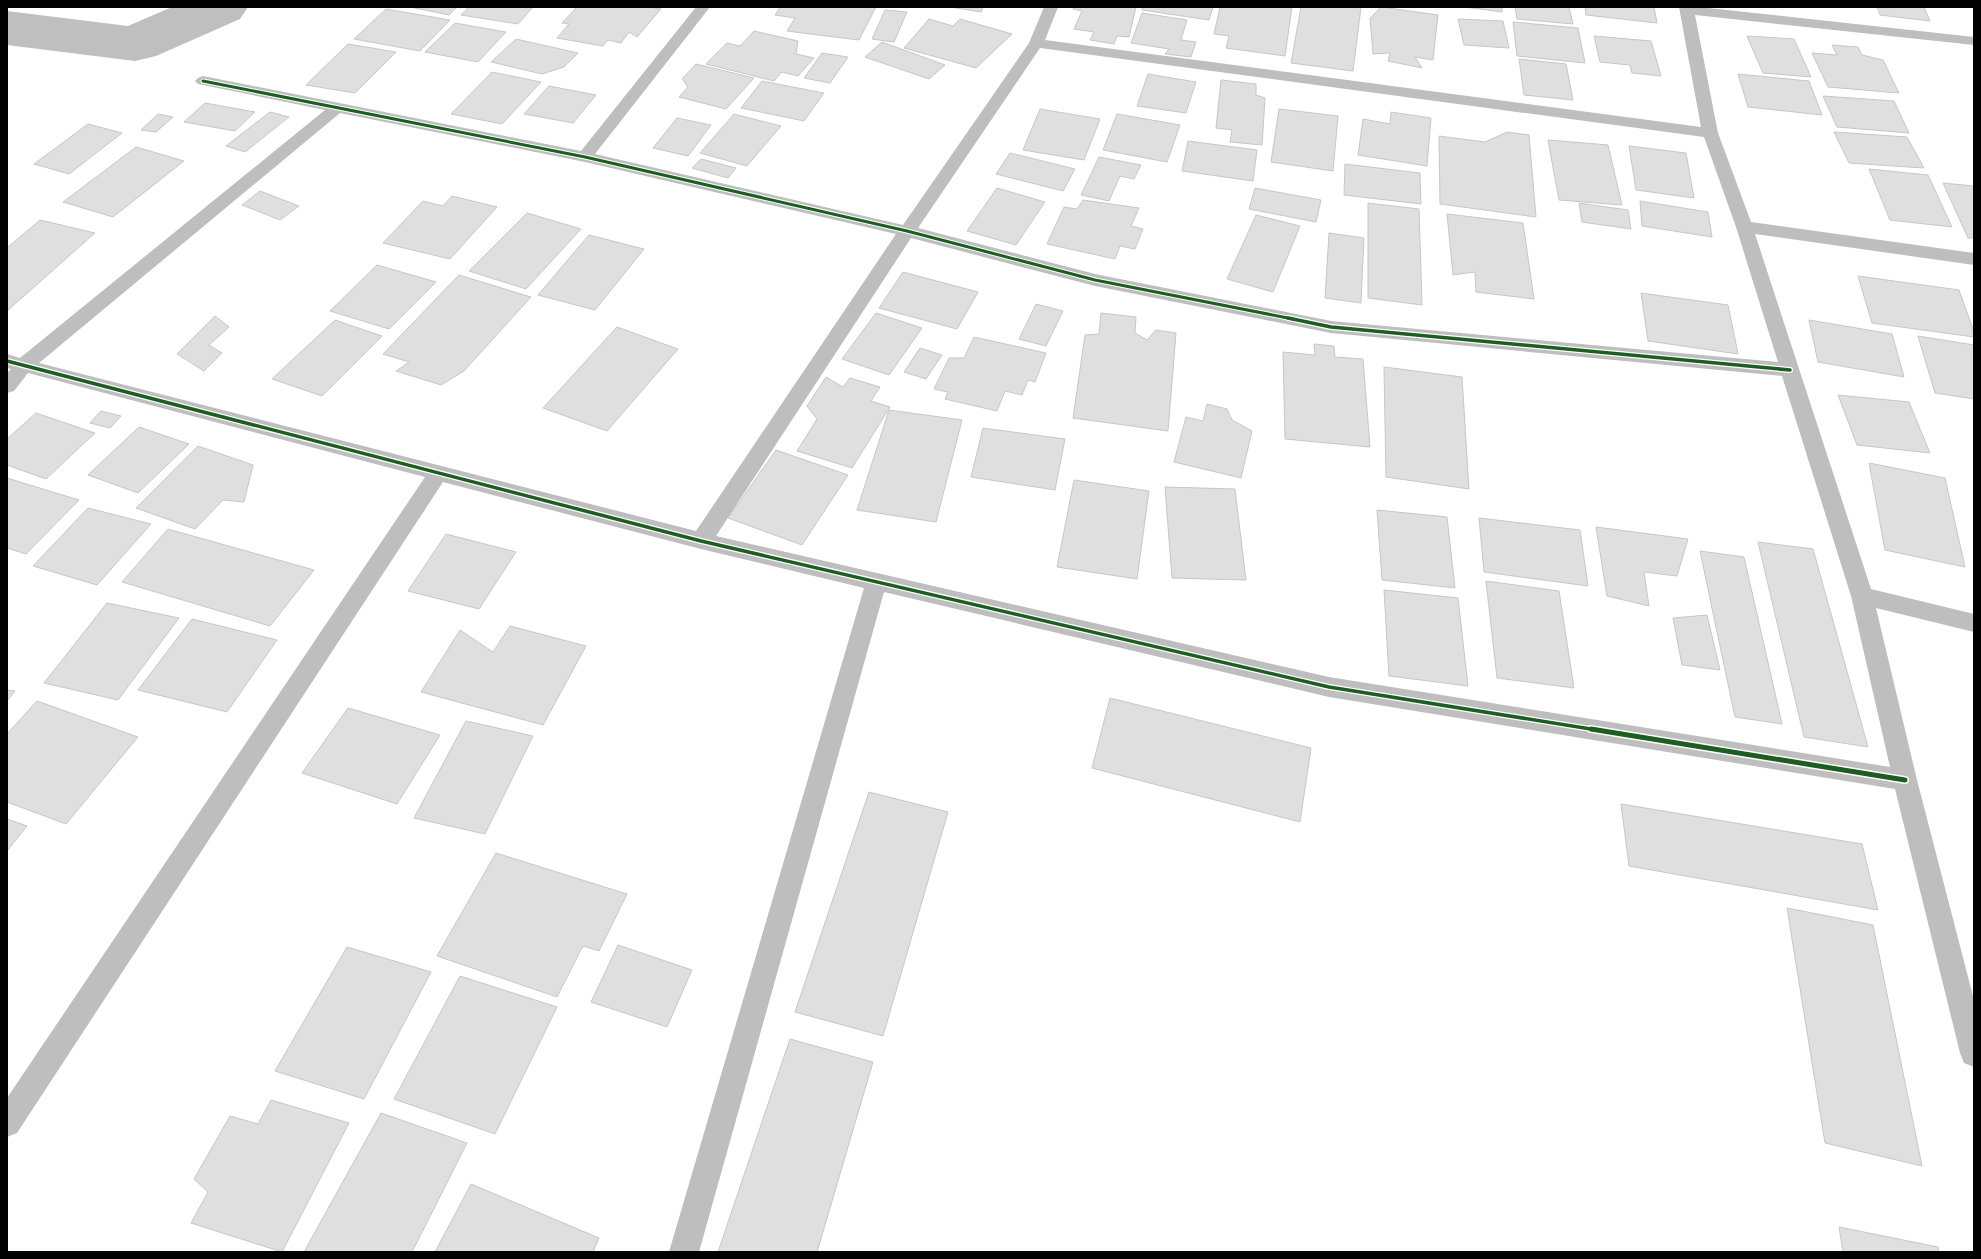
<svg xmlns="http://www.w3.org/2000/svg" width="1981" height="1259" viewBox="0 0 1981 1259" font-family="'Asap Condensed',sans-serif">
<style>
.lines{fill:none;stroke-linecap:round;stroke-linejoin:round}
.river{fill:#bfbfbf;fill-rule:evenodd}
.building{fill:#dfdfdf;stroke:#c7c7c7}
.minor{fill:#bebebe;fill-rule:evenodd}
.cycleway-far2-casing{stroke:#fff;stroke-width:5}
.cycleway-far1-casing{stroke:#fff;stroke-width:6}
.cycleway-casing{stroke:#fff;stroke-width:8}
.cycleway-far2{stroke:#1b5e20;stroke-width:3}
.cycleway-far1{stroke:#1b5e20;stroke-width:3.5}
.cycleway{stroke:#1b5e20;stroke-width:5}
</style>
<rect width="100%" height="100%" fill="#fff"/>
<g class="lines">
<polygon class="river" points="172,7 248,7 240,19 156,56 135,61 7,45 7,11 128,26"/>
</g>
<g class="building">
<polygon points="410,7 457,7 449,15"/>
<polygon points="469,7 533,7 518,24 461,15"/>
<polygon points="577,7 647,7 661,9 637,37 629,32 621,43 608,40 603,46 557,38 569,24 562,23"/>
<polygon points="780,7 876,7 859,40 787,31 795,18 775,15"/>
<polygon points="950,7 983,7 981,12"/>
<polygon points="1074,7 1136,7 1129,37 1117,36 1114,44 1090,40 1094,32 1074,29 1082,11 1073,9"/>
<polygon points="1143,7 1213,7 1209,20 1142,10"/>
<polygon points="1220,7 1292,7 1285,56 1226,48 1229,36 1214,34"/>
<polygon points="1301,7 1361,7 1353,71 1291,63"/>
<polygon points="1381,7 1438,15 1433,60 1415,57 1422,68 1388,61 1390,53 1373,54 1370,18"/>
<polygon points="1464,7 1502,7 1502,12"/>
<polygon points="1515,7 1569,7 1573,24 1517,19"/>
<polygon points="1585,7 1654,7 1657,23 1586,15"/>
<polygon points="1877,7 1924,7 1930,21 1880,15"/>
<polygon points="386,9 450,20 420,51 354,39"/>
<polygon points="885,10 907,12 894,42 872,39"/>
<polygon points="1142,13 1187,20 1181,40 1196,42 1191,57 1165,54 1169,49 1131,43"/>
<polygon points="929,19 953,26 960,19 1012,34 976,68 904,48"/>
<polygon points="1458,19 1503,21 1509,48 1464,45"/>
<polygon points="1513,22 1578,28 1585,63 1517,56"/>
<polygon points="455,23 506,32 478,62 425,52"/>
<polygon points="754,31 798,41 796,54 814,58 798,76 782,72 774,81 706,64 727,43 740,46"/>
<polygon points="1594,36 1651,41 1661,76 1632,73 1630,65 1600,62"/>
<polygon points="1747,36 1794,39 1811,77 1763,73"/>
<polygon points="516,39 578,53 564,67 542,74 491,62"/>
<polygon points="882,42 945,65 929,79 865,57"/>
<polygon points="348,44 396,52 355,93 306,85"/>
<polygon points="1832,45 1858,47 1862,55 1883,60 1899,93 1828,87 1812,53 1837,55"/>
<polygon points="822,53 848,57 830,83 804,78"/>
<polygon points="1519,59 1566,64 1573,100 1524,95"/>
<polygon points="696,64 754,78 726,109 679,97 688,87 682,79"/>
<polygon points="492,72 541,82 502,124 451,114"/>
<polygon points="1148,74 1196,82 1186,113 1137,106"/>
<polygon points="1738,74 1809,81 1822,115 1748,107"/>
<polygon points="1221,80 1256,84 1256,95 1265,98 1262,145 1230,142 1232,130 1216,128"/>
<polygon points="762,81 824,93 804,121 741,108"/>
<polygon points="549,86 596,95 573,123 524,114"/>
<polygon points="1823,96 1894,101 1909,133 1837,127"/>
<polygon points="205,103 255,112 235,131 184,122"/>
<polygon points="1040,109 1100,119 1084,160 1023,150"/>
<polygon points="1279,109 1338,116 1333,171 1271,162"/>
<polygon points="270,112 289,117 245,152 226,146"/>
<polygon points="1391,112 1431,118 1427,166 1358,155 1363,119 1390,124"/>
<polygon points="158,114 173,117 156,132 141,130"/>
<polygon points="734,114 781,126 747,166 700,153"/>
<polygon points="1117,114 1180,125 1167,162 1103,150"/>
<polygon points="677,118 711,125 688,156 653,148"/>
<polygon points="88,124 122,133 69,174 34,164"/>
<polygon points="1507,132 1529,135 1536,217 1440,204 1439,136 1485,142"/>
<polygon points="1834,132 1907,137 1924,168 1849,163"/>
<polygon points="1548,140 1608,145 1622,205 1559,200"/>
<polygon points="1188,141 1257,150 1253,181 1182,171"/>
<polygon points="1629,146 1686,153 1694,198 1636,190"/>
<polygon points="136,147 184,161 113,217 63,202"/>
<polygon points="1010,153 1075,169 1063,191 996,174"/>
<polygon points="1099,157 1141,165 1134,179 1120,176 1109,201 1081,195"/>
<polygon points="701,159 736,168 728,178 692,168"/>
<polygon points="1345,164 1420,173 1421,204 1344,195"/>
<polygon points="1869,169 1928,175 1952,227 1890,220"/>
<polygon points="1943,183 1974,186 1974,238 1968,238"/>
<polygon points="997,188 1045,202 1016,245 967,231"/>
<polygon points="1255,188 1321,200 1316,222 1249,209"/>
<polygon points="260,191 299,206 280,220 242,205"/>
<polygon points="452,196 497,207 450,259 383,243 423,201 443,206"/>
<polygon points="1083,200 1139,208 1131,226 1143,229 1135,249 1120,246 1115,259 1047,244 1064,207 1077,209"/>
<polygon points="1640,201 1708,212 1712,237 1642,226"/>
<polygon points="1368,203 1419,209 1422,305 1368,298"/>
<polygon points="1579,203 1628,210 1631,229 1582,222"/>
<polygon points="527,213 581,229 526,289 469,271"/>
<polygon points="1447,214 1523,223 1534,299 1476,292 1475,272 1453,275"/>
<polygon points="1256,215 1300,226 1273,292 1227,279"/>
<polygon points="40,220 95,233 7,311 7,248"/>
<polygon points="1329,233 1364,238 1361,303 1325,298"/>
<polygon points="589,235 644,249 595,310 538,295"/>
<polygon points="377,265 436,282 389,329 330,311"/>
<polygon points="903,272 978,292 957,329 879,308"/>
<polygon points="459,275 531,297 464,371 441,385 396,371 409,362 383,354"/>
<polygon points="1858,276 1959,290 1974,332 1974,337 1872,323"/>
<polygon points="1641,293 1728,305 1738,354 1648,341"/>
<polygon points="1036,304 1063,311 1046,346 1019,339"/>
<polygon points="876,313 922,328 889,375 842,359"/>
<polygon points="1101,313 1136,317 1135,333 1147,340 1156,330 1176,333 1168,431 1073,418 1085,335 1099,334"/>
<polygon points="215,316 229,327 209,345 222,353 204,371 177,354"/>
<polygon points="335,320 382,336 322,396 272,379"/>
<polygon points="1809,320 1892,334 1904,377 1818,362"/>
<polygon points="617,327 678,349 607,431 543,408"/>
<polygon points="1918,336 1974,345 1974,399 1935,393"/>
<polygon points="974,337 1046,353 1035,382 1028,380 1022,395 1005,391 997,411 945,399 948,392 934,389 949,358 964,358"/>
<polygon points="1314,344 1334,346 1335,357 1363,359 1370,447 1285,439 1283,352 1315,355"/>
<polygon points="920,348 942,355 926,379 904,372"/>
<polygon points="1384,367 1462,377 1469,489 1386,477"/>
<polygon points="826,377 843,387 850,378 880,387 871,401 890,407 852,468 797,451 817,419 807,406"/>
<polygon points="1838,395 1909,402 1930,453 1857,445"/>
<polygon points="1207,404 1227,409 1232,420 1252,431 1241,478 1174,462 1186,417 1203,421"/>
<polygon points="889,410 962,420 936,522 857,510"/>
<polygon points="101,411 121,416 110,428 90,423"/>
<polygon points="36,413 95,433 46,479 7,465 7,439"/>
<polygon points="139,427 189,444 138,493 88,475"/>
<polygon points="983,428 1065,439 1055,490 971,477"/>
<polygon points="198,446 253,465 244,502 223,500 195,529 136,508"/>
<polygon points="776,450 848,475 802,545 728,518"/>
<polygon points="1869,463 1945,478 1965,567 1885,550"/>
<polygon points="7,478 79,500 26,554 7,548"/>
<polygon points="1074,480 1149,491 1137,579 1057,567"/>
<polygon points="1165,487 1235,489 1246,580 1172,578"/>
<polygon points="88,508 151,524 97,585 33,566"/>
<polygon points="1377,510 1447,517 1455,588 1382,580"/>
<polygon points="1479,518 1580,530 1588,586 1484,572"/>
<polygon points="1596,527 1688,539 1677,576 1644,572 1649,606 1607,596"/>
<polygon points="168,529 314,570 270,626 122,582"/>
<polygon points="446,534 516,552 479,609 408,591"/>
<polygon points="1758,542 1813,549 1868,747 1804,737"/>
<polygon points="1700,551 1744,557 1782,724 1735,717"/>
<polygon points="1486,581 1559,591 1574,688 1497,678"/>
<polygon points="1384,590 1458,598 1468,686 1389,676"/>
<polygon points="107,603 179,618 118,700 44,683"/>
<polygon points="1707,615 1720,670 1682,665 1673,618"/>
<polygon points="192,619 277,640 227,712 138,690"/>
<polygon points="510,626 586,646 543,725 421,692 460,630 493,652"/>
<polygon points="7,690 15,691 7,701"/>
<polygon points="1110,698 1311,748 1300,822 1092,768"/>
<polygon points="37,701 138,737 66,824 7,802 7,734"/>
<polygon points="348,708 440,735 397,804 302,773"/>
<polygon points="466,721 533,736 485,834 414,818"/>
<polygon points="869,792 948,812 883,1036 795,1012"/>
<polygon points="1621,804 1862,844 1878,910 1629,866"/>
<polygon points="7,819 27,826 7,851"/>
<polygon points="496,853 627,894 599,951 583,946 557,997 437,956"/>
<polygon points="1787,908 1873,925 1922,1166 1825,1143"/>
<polygon points="618,945 692,970 667,1027 591,1002"/>
<polygon points="347,947 431,972 364,1099 275,1071"/>
<polygon points="460,976 557,1007 495,1134 394,1099"/>
<polygon points="790,1039 873,1062 817,1252 718,1252"/>
<polygon points="271,1100 349,1123 282,1252 191,1223 208,1192 194,1179 230,1116 258,1124"/>
<polygon points="381,1113 467,1143 412,1252 304,1252"/>
<polygon points="471,1184 599,1238 593,1252 435,1252"/>
<polygon points="1839,1227 1938,1247 1939,1252 1843,1252"/>
</g>
<g class="lines">
<path class="minor" d="M696 7H710L595 154 903 225 1029 43 1044 7H1058L1045 40 1701 127 1679 7H1699L1974 37V45L1695 15 1718 133 1751 222 1974 253V265L1755 234 1871 589 1974 614V632L1876 608 1917 780 1974 1000V1067L1964 1063 1960 1053 1895 789 1329 697 884 592 699 1252H669L864 588 701 549 443 482 17 1133 7 1137V1098L425 477 28 373 14 391 7 393V373L11 369 7 368V354L20 358 325 110 198 84 195 81 198 78 203 76 581 151ZM1040 48 1704 137 1736 227 1778 362 1331 321 1095 274 918 228ZM340 113 585 162 896 234 696 531 39 363ZM911 238 1095 286 1331 333 1782 376 1851 596 1890 767 1329 677 716 536Z"/>
<g class="cycleway-far2-casing">
<polyline id="cycleway-far2" points="203,81 585,157 907,231 1095,280 1293,319"/>
</g>
<g class="cycleway-far1-casing">
<g id="cycleway-far1">
<polyline points="1288,318 1331,327 1790,370"/>
<polyline points="7,361 701,541 1329,687 1597,730"/>
</g>
</g>
<g class="cycleway-casing">
<polyline id="cycleway" points="1591,729 1905,780"/>
</g>
<use href="#cycleway-far2" class="cycleway-far2"/>
<use href="#cycleway-far1" class="cycleway-far1"/>
<use href="#cycleway" class="cycleway"/>
</g>
<rect width="1981" height="1259" fill="none" stroke="#000000" stroke-width="16"/>
</svg>
